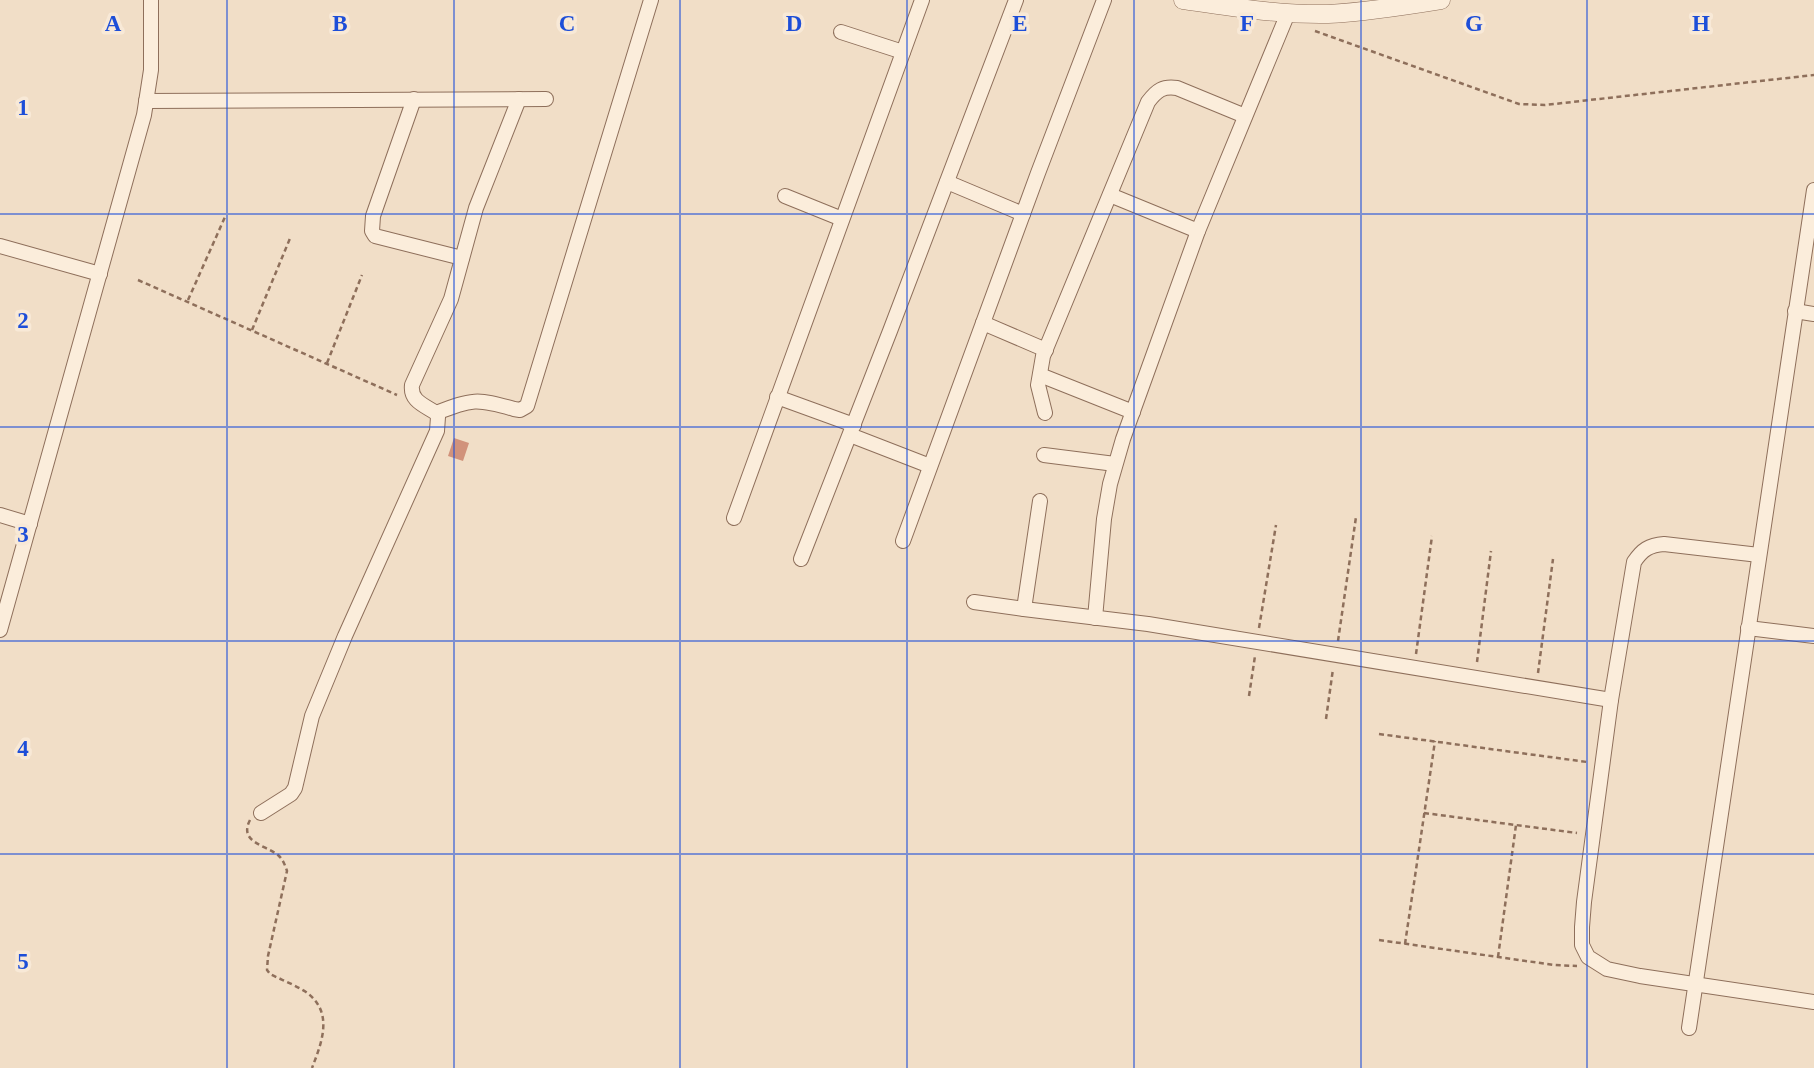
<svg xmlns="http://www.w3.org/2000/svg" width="1814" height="1068" viewBox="0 0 1814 1068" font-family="Georgia,serif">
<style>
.building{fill:#d1927b}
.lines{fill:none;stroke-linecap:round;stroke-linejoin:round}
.minor-casing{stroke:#8e6f5b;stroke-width:16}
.tertiary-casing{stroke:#8e6f5b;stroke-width:19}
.path{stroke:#8e6f5b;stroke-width:2.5;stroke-dasharray:5 3.5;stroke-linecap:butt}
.minor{stroke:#fbeddb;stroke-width:14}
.tertiary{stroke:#fbeddb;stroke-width:18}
.grid{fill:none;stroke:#1d4ed8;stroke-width:2;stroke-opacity:0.55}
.grid-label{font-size:23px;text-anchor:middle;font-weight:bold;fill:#1d4ed8;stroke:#f8e9d7;stroke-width:7;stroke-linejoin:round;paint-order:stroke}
</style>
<rect width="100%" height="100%" fill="#f1dec7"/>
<polygon class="building" points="454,438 469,443 463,461 448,456"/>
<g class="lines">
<g class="minor-casing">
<g id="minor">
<polyline points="841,32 903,52"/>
<polyline points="414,99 373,216 372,231 375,236 462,258"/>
<polyline points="146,101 546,99"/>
<polyline points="947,182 1023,214"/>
<polyline points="1110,195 1198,231"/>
<polyline points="785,196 842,219"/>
<polyline points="0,246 100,274"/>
<polyline points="1795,311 1814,314"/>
<polyline points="983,323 1046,350"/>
<polyline points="1040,375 1133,412"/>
<polyline points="777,397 854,425"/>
<path d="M436 413C473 399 476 398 514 409L520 410 527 406 651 0"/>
<path d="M1045 413 1038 385 1043 356 1148 102C1157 90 1163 86 1177 88L1245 116"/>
<polyline points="850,435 930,466"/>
<polyline points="1044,455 1115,464"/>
<polyline points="0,515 30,524"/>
<polyline points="734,518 922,0"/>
<polyline points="903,541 1038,173 1104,0"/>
<path d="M1759 555 1664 544C1649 545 1642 550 1634 562L1611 700 1584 902 1582 927V945L1588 957 1607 969 1640 976 1814 1002"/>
<polyline points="801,559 890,331 1016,0"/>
<polyline points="974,602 1024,609 1148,624 1611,700"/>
<polyline points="1024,609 1040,501"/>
<polyline points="1095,618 1104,519 1110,484 1123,439 1198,231 1288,13"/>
<polyline points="1748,628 1814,636"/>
<polyline points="0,630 144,115 151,70 151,0"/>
<path d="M261 813 291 794 295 788 312 716 345 636 437 431 438 417 436 413C424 405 410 401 412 385L451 299 476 208 519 99"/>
<polyline points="1689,1028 1814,190"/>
</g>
</g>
<g class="tertiary-casing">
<path id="tertiary" d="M1183 0C1231 7 1280 15 1328 14 1366 12 1404 6 1441 0"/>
</g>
<g class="path">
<polyline points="1315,31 1519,104 1545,105 1814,75"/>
<polyline points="138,280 397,395"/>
<polyline points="188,300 225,217"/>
<polyline points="252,330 291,236"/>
<polyline points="327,363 362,275"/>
<polyline points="1259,628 1276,525"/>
<polyline points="1338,641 1356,517"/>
<polyline points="1416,654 1432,536"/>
<polyline points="1477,662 1491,551"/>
<polyline points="1538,673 1553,559"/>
<polyline points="1249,696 1255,656"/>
<polyline points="1326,719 1333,669"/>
<polyline points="1379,734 1587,762"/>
<polyline points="1424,813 1577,833"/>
<path d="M250 820C238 843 267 845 279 856 283 860 285 865 287 871L268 956 267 970 270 974C282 980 295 985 306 992 334 1012 322 1042 312 1068"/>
<polyline points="1379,940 1554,965 1577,966"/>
<polyline points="1405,944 1435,741"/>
<polyline points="1498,957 1516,825"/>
</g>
<use href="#minor" class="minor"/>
<use href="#tertiary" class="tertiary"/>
</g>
<path class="grid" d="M227 0V1068M454 0V1068M680 0V1068M907 0V1068M1134 0V1068M1361 0V1068M1587 0V1068M0 214H1814M0 427H1814M0 641H1814M0 854H1814"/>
<g class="grid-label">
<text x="113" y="31">A</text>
<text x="340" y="31">B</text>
<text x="567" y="31">C</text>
<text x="794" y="31">D</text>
<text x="1020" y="31">E</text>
<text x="1247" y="31">F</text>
<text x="1474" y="31">G</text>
<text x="1701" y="31">H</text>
<text x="23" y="115">1</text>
<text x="23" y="328">2</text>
<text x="23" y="542">3</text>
<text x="23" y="756">4</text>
<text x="23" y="969">5</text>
</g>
</svg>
